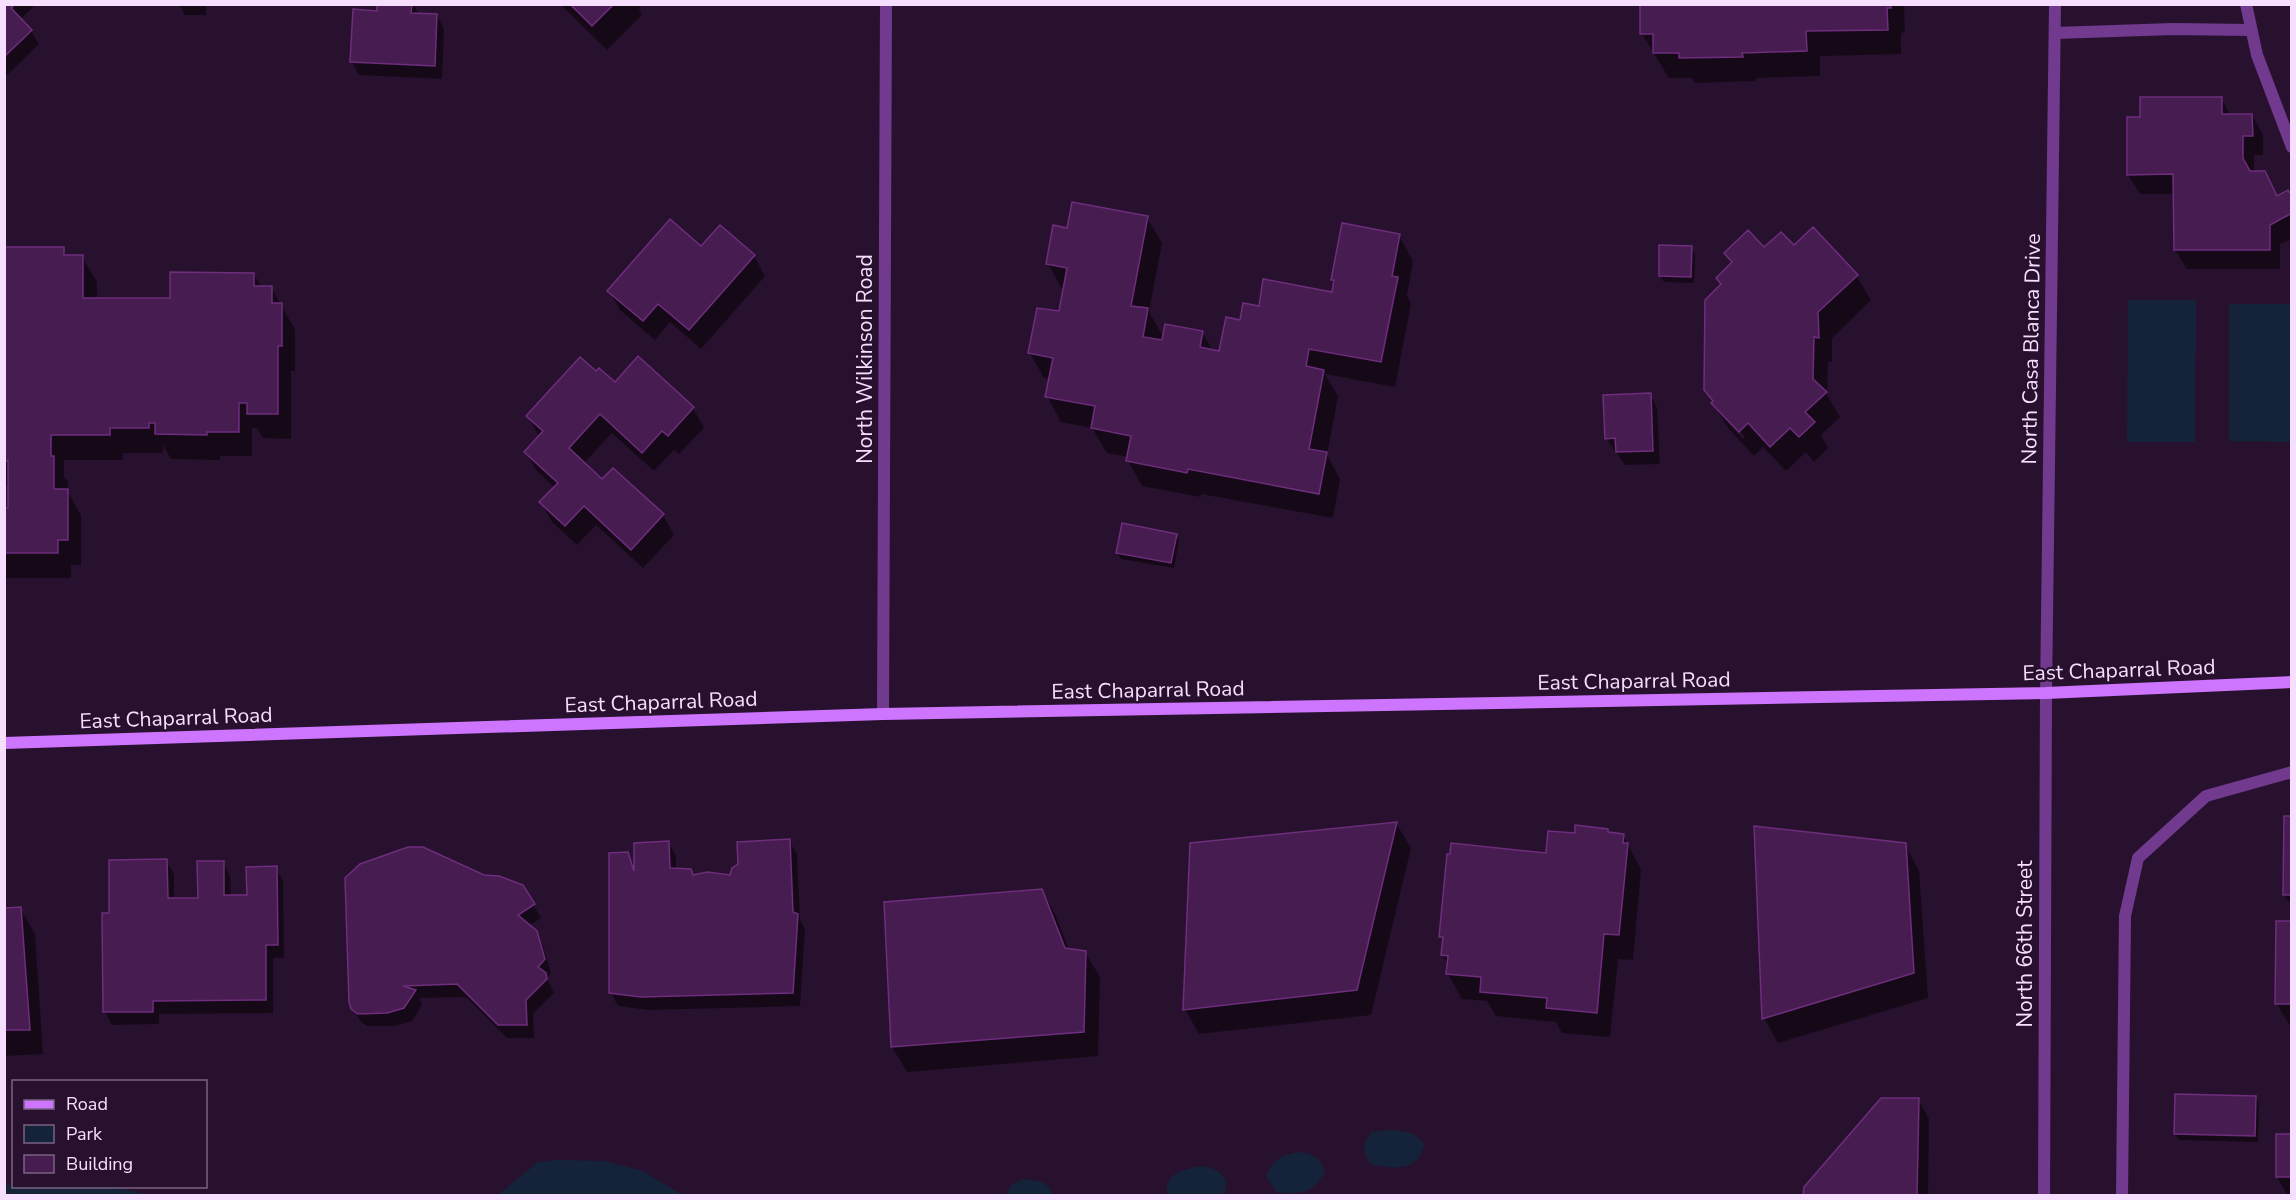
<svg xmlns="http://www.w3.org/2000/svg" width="2296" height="1200" viewBox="0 0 2296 1200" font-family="'Nunito Sans',sans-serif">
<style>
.green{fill:#142339}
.shadow{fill:#0007;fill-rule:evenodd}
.building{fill:#471c50;stroke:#6e2d7d;stroke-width:1.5}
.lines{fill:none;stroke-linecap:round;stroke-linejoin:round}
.service{stroke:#723a8f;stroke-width:12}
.minor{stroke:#723a8f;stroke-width:12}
.tertiary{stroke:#723a8f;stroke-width:12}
.secondary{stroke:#ce75ff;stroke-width:12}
.labels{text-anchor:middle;stroke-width:4.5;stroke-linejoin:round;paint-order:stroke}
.street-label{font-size:21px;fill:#f6deff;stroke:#28112e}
</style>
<rect width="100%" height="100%" fill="#28112e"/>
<g class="green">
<polygon points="2128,300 2196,300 2195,442 2127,442"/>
<polygon points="2229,304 2291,304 2291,442 2229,441"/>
<path d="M1388 1130C1404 1131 1416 1131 1424 1145 1418 1173 1391 1169 1370 1164 1363 1151 1362 1144 1371 1132Z"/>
<path d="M1298 1152C1312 1154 1320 1157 1325 1171 1315 1193 1299 1195 1277 1192L1266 1176C1272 1160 1281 1156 1298 1152Z"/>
<polygon points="557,1160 604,1161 643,1171 682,1195 498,1195 538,1162"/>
<path d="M1207 1166 1218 1171 1226 1180 1225 1195H1167C1164 1171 1187 1168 1207 1166Z"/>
<path d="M1023 1179C1037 1180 1048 1181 1053 1195H1005L1013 1184Z"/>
<polygon points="13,1183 14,1186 112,1187 151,1195 5,1195 5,1186"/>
</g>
<g class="shadow">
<polygon points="4,4 36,4 20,20 31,31 39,44 7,75 4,73"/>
<rect x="63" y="4" width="99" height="1"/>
<polygon points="179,4 206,4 206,15 185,15"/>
<polygon points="379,4 414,4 419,15 437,15 444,29 442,79 359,75 352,62 354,11 378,12"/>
<polygon points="560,4 639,4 641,7 639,9 642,15 607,50"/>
<polygon points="1641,4 1904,4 1905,32 1901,33 1901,54 1820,56 1820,76 1756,78 1756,81 1695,83 1692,78 1669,78 1642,34"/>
<polygon points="2178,4 2206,4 2206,6"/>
<polygon points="2221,98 2231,116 2252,115 2263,135 2263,155 2254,155 2254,173 2265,173 2278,197 2292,199 2292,239 2280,244 2280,269 2187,269 2175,250 2175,194 2140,194 2128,175 2141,118"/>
<polygon points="1147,218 1162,243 1149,312 1164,338 1202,332 1213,351 1220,353 1241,322 1260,308 1333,294 1335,284 1333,279 1399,236 1413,261 1407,296 1411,304 1395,387 1325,374 1338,396 1327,455 1340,479 1333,518 1201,494 1201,497 1142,486 1128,461 1129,457 1107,453 1092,428 1061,422 1047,396 1050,379 1044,378 1030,353 1060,313 1065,290 1062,289 1048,264 1068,230"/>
<polygon points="1661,246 1691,248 1695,254 1694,283 1664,282 1660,276"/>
<polygon points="701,248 754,256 765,276 701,349 670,322 655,340 620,310 609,291"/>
<path d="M1794 248 1856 275 1871 300 1832 338V362L1828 361 1827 395 1840 417 1821 435 1828 448 1814 462 1806 452 1786 471 1763 447 1754 456 1728 428 1705 390 1722 286 1718 279 1732 264 1726 253ZM1716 405 1745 437 1743 439 1719 413Z"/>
<polygon points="4,249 63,249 67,257 82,257 97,282 97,299 171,300 254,274 261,287 271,287 295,330 295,371 291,371 291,439 263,438 257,428 252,428 252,456 220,456 220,460 171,459 163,445 163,453 123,453 123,460 64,460 64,477 68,482 68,492 81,516 81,565 71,565 71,578 4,578 4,509 9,509 9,486 4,486"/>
<polygon points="596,373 615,384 693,408 704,428 679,454 674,450 654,471 612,433 583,464 602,482 663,515 674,535 643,568 596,525 577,545 552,522 541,502 555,488 537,471 525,452 539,436 528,416"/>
<polygon points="1650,394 1657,408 1660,464 1625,465 1606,438"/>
<polygon points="1176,535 1179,541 1174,568 1121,559 1117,552"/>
<polygon points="2292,817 2292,901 2288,901 2284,895"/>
<polygon points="1396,823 1411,848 1371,1015 1199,1034 1185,1009"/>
<polygon points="1608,830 1610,834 1623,835 1641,870 1633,960 1618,959 1610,1037 1562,1033 1556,1022 1496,1016 1487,1001 1462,999 1448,974 1449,966 1442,955 1444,941 1441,936 1547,854 1576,835"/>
<polygon points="789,841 797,854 800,920 805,929 800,1006 649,1010 618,1006 611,993 627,853 635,868 668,842 676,856 676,870 691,870 694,876 732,876"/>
<polygon points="1905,845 1919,870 1928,998 1778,1043 1764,1018"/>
<polygon points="166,861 174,874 174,899 199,899 223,862 230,876 231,897 248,897 276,868 283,881 284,958 273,958 273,1013 159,1014 159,1024 112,1025 105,1012 111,915"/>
<polygon points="484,876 522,886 541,918 529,926 535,932 543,946 551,973 547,978 554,993 533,1014 534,1038 507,1038 466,997 419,998 422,1005 412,1021 395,1026 367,1026 361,1022 353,1008"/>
<polygon points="1042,891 1056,916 1069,950 1085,952 1100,977 1098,1056 907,1072 892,1047"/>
<polygon points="20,908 35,934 43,1054 4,1056 4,910"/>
<polygon points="2292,923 2292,1029 2276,1003"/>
<polygon points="2255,1097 2259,1103 2258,1142 2179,1140 2175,1133"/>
<polygon points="1918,1099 1929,1119 1928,1196 1805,1196"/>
<polygon points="2292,1135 2292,1196 2288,1196 2277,1177"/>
</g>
<g class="building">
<polygon points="4,4 15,4 11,8 32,30 4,57"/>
<polygon points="377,4 412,4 411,13 437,14 435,66 350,62 353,9 377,11"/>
<polygon points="570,4 614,4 592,26"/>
<polygon points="1640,4 1891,4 1891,8 1887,8 1888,30 1806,31 1807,51 1742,53 1743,57 1679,58 1679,53 1653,53 1653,34 1640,34"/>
<polygon points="2140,97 2222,97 2222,114 2252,114 2253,136 2243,136 2243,158 2250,171 2265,171 2277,196 2288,190 2292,196 2292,213 2270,225 2270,250 2174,250 2173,174 2127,175 2127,117 2140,117"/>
<polygon points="1072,202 1148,216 1131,306 1148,308 1143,337 1162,340 1165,324 1203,331 1200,347 1219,351 1226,317 1240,320 1243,303 1259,306 1263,279 1332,292 1334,280 1331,280 1342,223 1400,234 1392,276 1398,277 1381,362 1309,349 1306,366 1324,370 1309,449 1327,452 1319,494 1188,469 1187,473 1126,461 1131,436 1091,428 1095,406 1045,397 1053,358 1028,353 1037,308 1059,311 1067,268 1046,264 1053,225 1067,228"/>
<polygon points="670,219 701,246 720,225 755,255 689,330 658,304 643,321 607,291"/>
<polygon points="1813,227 1858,275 1818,312 1819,338 1814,337 1813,379 1827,392 1805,412 1815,422 1799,437 1790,428 1770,447 1748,423 1739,432 1711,403 1713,401 1704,390 1705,300 1721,284 1716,278 1732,262 1724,253 1748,230 1764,247 1781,232 1794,245"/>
<polygon points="1659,245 1692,246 1691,277 1659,276"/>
<polygon points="4,247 64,247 64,255 83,255 83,298 170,298 170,272 254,273 254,286 272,286 272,303 282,303 282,346 278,346 278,414 247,414 247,403 239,403 239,432 207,432 207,435 155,434 155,423 149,423 149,428 110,428 110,435 51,435 51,456 54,456 54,489 68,489 68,540 58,540 58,553 4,553 4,508 8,508 8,461 4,461"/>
<polygon points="638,356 694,407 668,436 662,431 642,453 600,414 569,448 602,479 613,468 664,514 631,550 584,506 565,526 539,502 558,483 524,452 543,431 526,416 580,357 596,371 599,368 615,382"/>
<polygon points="1651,393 1653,451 1616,452 1615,438 1605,439 1603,395"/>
<polygon points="1122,523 1177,534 1171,563 1116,553"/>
<polygon points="2284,816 2292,816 2292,895 2283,895"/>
<polygon points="1397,822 1357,990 1183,1010 1190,843"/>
<polygon points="1575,825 1608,829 1608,832 1624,834 1623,843 1628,843 1619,935 1604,934 1597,1013 1546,1008 1547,998 1480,992 1481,977 1446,974 1448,956 1441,955 1443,937 1439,937 1447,854 1450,854 1451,843 1546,853 1548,831 1575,833"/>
<polygon points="1754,826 1906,843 1914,973 1762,1019"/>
<polygon points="790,839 793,912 798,914 793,993 641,997 609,993 609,853 628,852 634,871 634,843 669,841 670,868 691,869 693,875 707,872 730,875 732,868 738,864 737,842"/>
<polygon points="408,847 423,847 484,875 499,876 523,885 535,904 518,915 537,931 545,959 538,967 546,973 547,979 526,1000 527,1025 498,1025 457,984 403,986 416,990 404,1008 387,1013 358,1014 351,1009 349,1002 345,878 360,864"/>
<polygon points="167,859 168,898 198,898 197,861 224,861 224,895 247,895 246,867 277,866 278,945 266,945 266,1000 153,1001 153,1012 103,1012 102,913 109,913 109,860"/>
<polygon points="1042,889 1065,948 1086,951 1084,1032 891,1047 884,902"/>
<polygon points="21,907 30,1030 4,1030 4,908"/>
<polygon points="2276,921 2292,921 2292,1004 2275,1004"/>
<polygon points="2175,1094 2256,1096 2255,1136 2174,1134"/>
<polygon points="1881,1098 1919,1098 1917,1196 1803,1196 1804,1187"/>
<rect x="2276" y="1134" width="16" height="43"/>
</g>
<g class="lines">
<g class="service">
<polyline points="2246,4 2257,55 2292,147"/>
<polyline points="2055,33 2173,29 2251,30"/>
<polyline points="2122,1196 2125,916 2138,858 2206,796 2292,772"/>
</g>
<g class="minor">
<polyline points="2046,693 2055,4"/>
<polyline points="883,714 886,4"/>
</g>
<polyline class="tertiary" points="2044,1196 2046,693"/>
<polyline class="secondary" points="4,743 883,714 2046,693 2292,682"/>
</g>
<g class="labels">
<g class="street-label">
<text transform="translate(2031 349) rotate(-89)" y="7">North Casa Blanca Drive</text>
<text transform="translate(865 359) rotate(-90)" y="7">North Wilkinson Road</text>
<text transform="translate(2119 670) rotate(-2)" y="7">East Chaparral Road</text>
<text transform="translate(1634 681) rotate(-1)" y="7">East Chaparral Road</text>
<text transform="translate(1148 690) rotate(-1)" y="7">East Chaparral Road</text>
<text transform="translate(661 702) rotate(-2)" y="7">East Chaparral Road</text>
<text transform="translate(176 718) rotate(-2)" y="7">East Chaparral Road</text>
<text transform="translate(2025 944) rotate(-90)" y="7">North 66th Street</text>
</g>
</g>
<rect width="2296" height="1200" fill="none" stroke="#f6deff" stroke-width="12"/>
<rect x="12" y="1080" width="195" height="108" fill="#28112e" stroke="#7a6382" stroke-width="1.5"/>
<rect x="24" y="1100" width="30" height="9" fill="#ce75ff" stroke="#7a6382" stroke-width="1.5"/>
<text x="66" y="1110" font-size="18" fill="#f6deff">Road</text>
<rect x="24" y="1125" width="30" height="18" fill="#142339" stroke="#7a6382" stroke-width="1.5"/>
<text x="66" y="1140" font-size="18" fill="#f6deff">Park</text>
<rect x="24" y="1155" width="30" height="18" fill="#471c50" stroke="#7a6382" stroke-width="1.5"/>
<text x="66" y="1170" font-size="18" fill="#f6deff">Building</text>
</svg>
